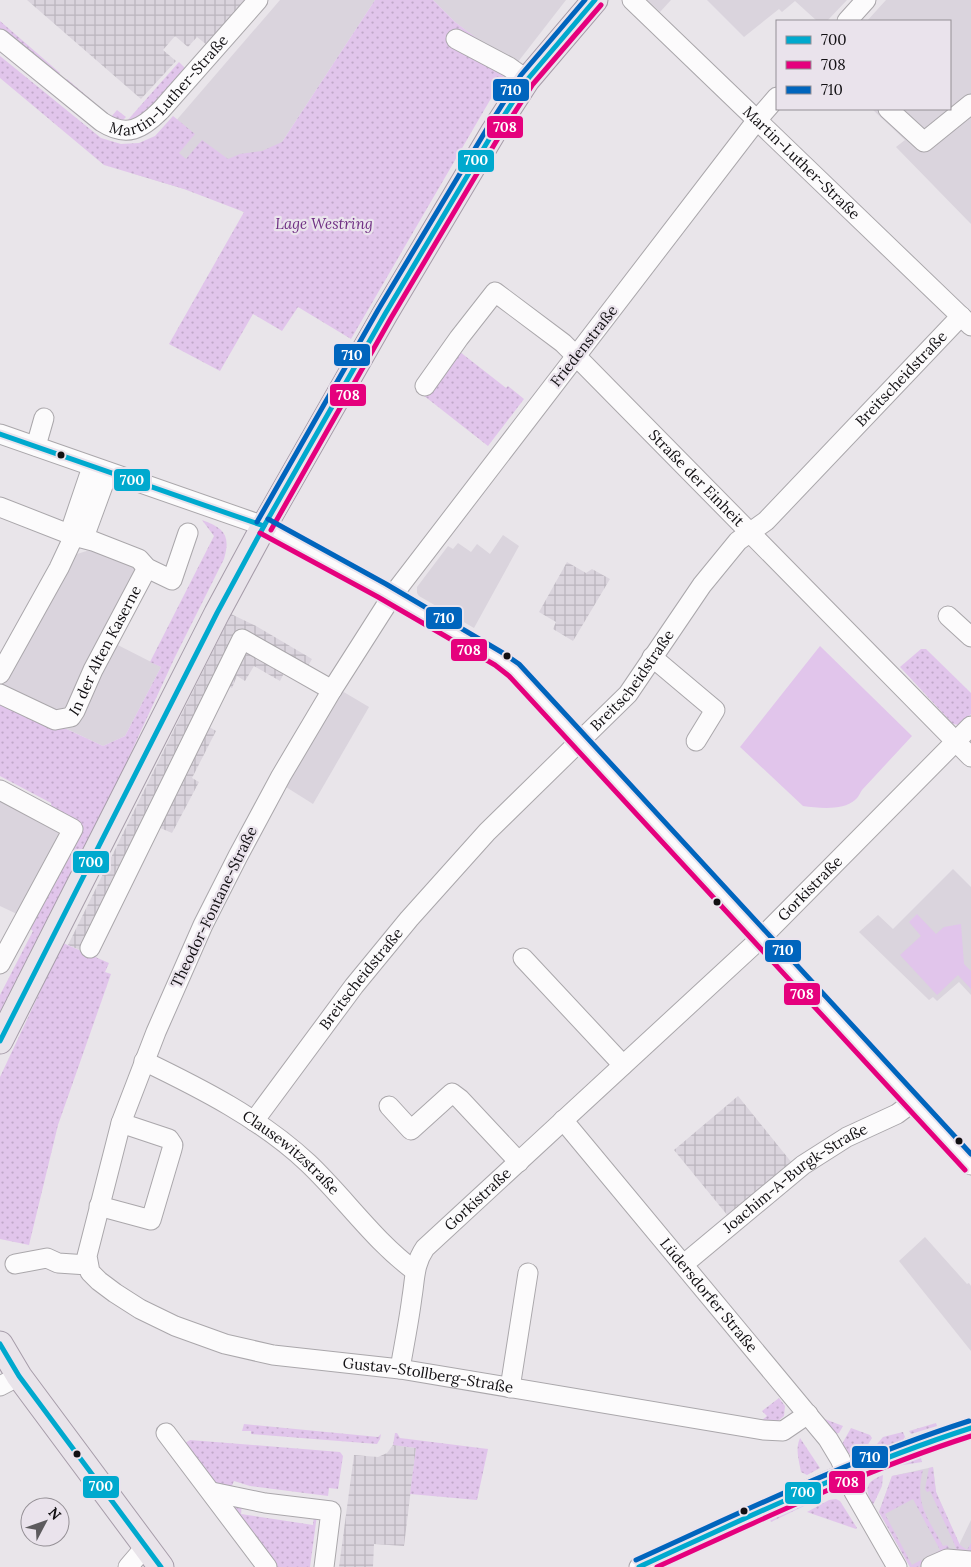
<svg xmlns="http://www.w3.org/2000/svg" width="971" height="1567" viewBox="0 0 971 1567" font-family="Lora,serif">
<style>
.built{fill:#dad4dd}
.industrial{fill:url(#industrial-grid)}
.grass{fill:url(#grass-dots)}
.park{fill:#e1c5eb}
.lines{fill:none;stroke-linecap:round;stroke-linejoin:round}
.minor-casing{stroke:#aaa7ab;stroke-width:21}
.major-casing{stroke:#a69ca9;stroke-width:27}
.minor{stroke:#fcfbfc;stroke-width:19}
.major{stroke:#e9e4ea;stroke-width:25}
.bus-1-casing{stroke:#eae3ec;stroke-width:9}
.bus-2-casing{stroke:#eae3ec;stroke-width:9}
.bus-3-casing{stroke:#eae3ec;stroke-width:9}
.bus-1{stroke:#00a9ce;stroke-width:5}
.bus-2{stroke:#e5007d;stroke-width:5}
.bus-3{stroke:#0065bd;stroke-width:5}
.bus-dot{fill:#121013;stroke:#eae3ec;stroke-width:2}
.labels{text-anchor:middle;stroke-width:4.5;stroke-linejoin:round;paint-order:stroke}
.street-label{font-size:15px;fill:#121013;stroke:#eae3ec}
.park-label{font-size:15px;font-style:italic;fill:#6f2f83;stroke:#eae3ec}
.line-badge{stroke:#eae3ec;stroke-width:2}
.badge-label{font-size:14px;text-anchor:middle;font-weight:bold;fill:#fff}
</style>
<defs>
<pattern id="industrial-grid" width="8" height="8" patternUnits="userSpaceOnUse" patternTransform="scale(1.25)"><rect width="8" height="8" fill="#dad4dd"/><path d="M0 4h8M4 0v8" fill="none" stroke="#bab5bd"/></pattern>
<pattern id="grass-dots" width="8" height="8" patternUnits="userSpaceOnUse" patternTransform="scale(1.25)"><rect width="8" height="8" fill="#e1c5eb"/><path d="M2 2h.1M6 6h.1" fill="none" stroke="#c0a8c9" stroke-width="1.8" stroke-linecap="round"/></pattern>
</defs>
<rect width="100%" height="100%" fill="#e9e5ea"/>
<g class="built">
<polygon points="280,0 375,0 246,197 184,189 131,173"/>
<polygon points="433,0 566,0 514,67 455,22"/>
<polygon points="647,0 671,0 660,12"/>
<polygon points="707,0 847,0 827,21 817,21 795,1 782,12 779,9 744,37"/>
<polygon points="886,0 971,0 971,224 896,147 905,140 872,109 950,109 950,21 867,21"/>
<polygon points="503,535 519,546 474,628 419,596 417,593 417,587 448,546 453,549 458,543 471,552 477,544 490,554"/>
<polygon points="93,549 132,562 138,574 104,638 161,667 125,736 103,746 1,698 0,691 28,632 72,559 77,554"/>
<polygon points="342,691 369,707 313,804 286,787"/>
<polygon points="0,798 59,831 58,838 17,914 0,906"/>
<polygon points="953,869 971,887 971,995 959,982 937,1001 933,997 929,1000 859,932 878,915 893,929"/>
<polygon points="925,1237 967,1284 969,1283 971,1286 971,1351 899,1261"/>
<polygon points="933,1467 936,1492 959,1545 971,1520 971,1567 910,1567 879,1512 892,1476"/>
</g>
<g class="industrial">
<polygon points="27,0 247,0 207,45 197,37 188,47 175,36 163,50 176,61 141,99"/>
<polygon points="567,562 586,573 592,569 610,579 573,641 553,629 556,622 539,612"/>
<polygon points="231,614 256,626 312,659 302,677 285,671 280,681 254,666 245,681 237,676 232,688 226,685 206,725 216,731 192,778 199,782 172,833 158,827 94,956 68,945"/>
<polygon points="738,1096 792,1163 728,1216 674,1150"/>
<polygon points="393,1445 416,1448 404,1546 374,1544 373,1567 339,1567 354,1455 378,1457 387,1453"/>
</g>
<g class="grass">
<polygon points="375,0 433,0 455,22 511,64 351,339 298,307 282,331 253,314 220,371 169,344 244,212 184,189 104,165 0,78 0,56 101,138 121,144 139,143 155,136 173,116 195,134 179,153 186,159 202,140 228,159 240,154 262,151 282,142"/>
<polygon points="0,21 60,73 58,76 0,30"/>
<polygon points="179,62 186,69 147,114 126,122"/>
<polygon points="67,79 111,117 117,110 126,117 121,122 115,120 65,82"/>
<polygon points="460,352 501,384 506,388 508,386 524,399 488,446 423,395 445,363"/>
<path d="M202 520C224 528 231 535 224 559L175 657 105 809 0 1012V995L33 931 26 925 82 828 52 811 51 803 0 776V698L103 746 125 736 161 667 150 662 214 536Z"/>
<polygon points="921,649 926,649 971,693 971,714 959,725 953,724 900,667"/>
<polygon points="63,943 109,963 105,972 111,974 58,1125 29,1245 0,1239 0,1077"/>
<polygon points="779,1398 785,1406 784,1416 777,1422 762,1420 767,1416 762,1411"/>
<polygon points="822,1418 843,1426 839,1433 835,1434"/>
<polygon points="936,1423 937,1426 911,1434 909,1431"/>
<polygon points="244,1424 378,1437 381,1434 380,1439 377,1444 251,1434 251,1431 242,1431"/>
<polygon points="851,1428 870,1435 872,1438 867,1446 850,1454 847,1452 842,1444"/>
<polygon points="903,1432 905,1437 902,1441 878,1449 877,1444 883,1437"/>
<polygon points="395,1433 397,1433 400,1438 488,1449 477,1500 410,1494 416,1448 393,1445"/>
<path d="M800 1438 820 1468 807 1475 801 1472C799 1460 795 1449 800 1438Z"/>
<polygon points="190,1440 340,1452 343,1456 338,1489 329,1488 328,1496 250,1486 234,1481 230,1490 213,1489 185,1443"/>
<polygon points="920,1454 922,1462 897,1466 896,1463"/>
<polygon points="933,1467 936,1492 960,1545 967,1550 971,1543 971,1554 955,1552 956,1548 954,1543 930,1491 927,1492 925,1489 929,1468"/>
<path d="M923 1470C914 1503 928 1518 943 1546L947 1545 949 1548 934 1559 932 1555 940 1550 913 1499 885 1514 912 1565 921 1560 923 1564 918 1567H910L879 1512 892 1476Z"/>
<path d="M883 1475 882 1486 873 1505C864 1489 865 1482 883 1475Z"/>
<polygon points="218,1498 242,1503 241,1514 313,1525 314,1514 317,1515 310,1567 271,1567"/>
<polygon points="836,1499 840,1501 857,1528 856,1529 807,1512 829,1500"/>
<polygon points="803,1504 804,1506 771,1522 768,1516"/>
</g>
<g class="park">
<path d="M820 646 912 736 862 790C860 793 858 798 855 800 843 811 818 808 803 806L740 747Z"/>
<polygon points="917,914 936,934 944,927 961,924 964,964 971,971 971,989 958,975 937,995 900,955 921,936 909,922"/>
</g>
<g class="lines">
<g class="minor-casing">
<g id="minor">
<path id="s1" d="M632 0 971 326"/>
<polyline points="847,21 866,0"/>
<path id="s2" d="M0 39 102 122C127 138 142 129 161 110L258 0"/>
<polyline points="456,39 509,67 527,80"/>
<path id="s3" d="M777 97 757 120 392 596 332 690 281 776 238 856 203 925 156 1032 121 1123 87 1256 90 1272 99 1281 115 1293 140 1309 175 1326 225 1344 273 1355 400 1369 763 1430 783 1431 808 1414"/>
<polyline points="888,109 924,142 971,104"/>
<path id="s4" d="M425 386 459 338 495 292 563 343 576 356 971 757"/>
<polyline points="0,434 264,526 382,590 499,659 514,670 534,690 971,1165"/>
<polyline points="36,446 44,418"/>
<polyline points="0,507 74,536 93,541 139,559 147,568 172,580 188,533"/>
<polyline points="74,536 86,532 108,472"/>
<polyline points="948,616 971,637"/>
<polyline points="652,657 715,710 696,741"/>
<polyline points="0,674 59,568 74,536 72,526 92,467"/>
<path id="s5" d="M0 694 55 720 71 717 75 711 93 670 147 568"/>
<polyline points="0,790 73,829 0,964"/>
<polyline points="90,948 242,639 332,690"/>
<polyline points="523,958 623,1065"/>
<path id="s6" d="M144 1061C202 1089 261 1119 308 1163 345 1198 374 1241 415 1271"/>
<polyline points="389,1106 411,1130 452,1093 460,1099 519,1162"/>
<path id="s7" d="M563 1120 828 1439 840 1459 854 1492 897 1567"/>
<path id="s8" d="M254 1121 354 986 409 919 487 832 628 694 702 585 738 541 766 521 961 316"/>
<polyline points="99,1206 151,1220 172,1149 173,1145 169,1139 121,1123"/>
<polyline points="15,1264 47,1258 58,1263 88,1265"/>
<path id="s9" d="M684 1264 803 1165 847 1137 897 1114 913 1102"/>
<path id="s10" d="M400 1369C404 1345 409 1321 412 1297 415 1279 414 1264 425 1248L761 938 971 726"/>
<polyline points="0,1386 19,1376"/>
<polyline points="510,1388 528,1273"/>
<polyline points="166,1433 267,1567"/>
<polyline points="212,1492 265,1503 331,1511 324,1567"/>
<polyline points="931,1566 947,1559 971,1561"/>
<polyline points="128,1567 146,1546"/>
<path d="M639 1567C748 1518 856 1462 971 1428"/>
</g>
</g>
<g class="major-casing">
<g id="major">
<polyline points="0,1041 217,613 264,526 385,314 494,131 527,80 595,0"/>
<polyline points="0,1344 19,1376 161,1567"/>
</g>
</g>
<use href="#minor" class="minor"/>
<use href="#major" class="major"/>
<g class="bus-1-casing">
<g id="bus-1">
<polyline points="0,434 264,526"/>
<polyline points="0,1041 217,613 264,526 385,314 494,131 527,80 595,0"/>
<polyline points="0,1344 19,1376 161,1567"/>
<path d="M639 1567C748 1517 856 1465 971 1428"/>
</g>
</g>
<g class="bus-2-casing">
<g id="bus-2">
<polyline points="271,530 391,318 500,135 533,84 601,5"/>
<polyline points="260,533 378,597 495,665 509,676 965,1170"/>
<path d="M657 1567C761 1520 862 1471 971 1436"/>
</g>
</g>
<g class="bus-3-casing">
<g id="bus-3">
<polyline points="268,519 386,584 503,653 519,664 971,1154"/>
<polyline points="257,522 378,310 488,127 521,75 585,0"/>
<path d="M636 1560C746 1510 854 1458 969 1421"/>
</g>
</g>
<use href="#bus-1" class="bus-1"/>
<use href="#bus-2" class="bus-2"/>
<use href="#bus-3" class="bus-3"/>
</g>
<g class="bus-dot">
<circle cx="61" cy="455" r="4.5"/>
<circle cx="507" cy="656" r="4.5"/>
<circle cx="717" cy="902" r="4.5"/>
<circle cx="959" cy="1141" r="4.5"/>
<circle cx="77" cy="1454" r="4.5"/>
<circle cx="744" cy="1511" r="4.5"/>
</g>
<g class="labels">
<g class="street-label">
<text dy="5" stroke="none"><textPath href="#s2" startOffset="218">Martin-Luther-Straße</textPath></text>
<text dy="5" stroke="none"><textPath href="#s1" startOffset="235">Martin-Luther-Straße</textPath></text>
<text transform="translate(584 346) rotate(-52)" y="5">Friedenstraße</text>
<text dy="5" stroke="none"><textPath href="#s8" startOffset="988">Breitscheidstraße</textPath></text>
<text dy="5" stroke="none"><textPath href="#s4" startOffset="392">Straße der Einheit</textPath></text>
<text dy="5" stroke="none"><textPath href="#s5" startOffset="152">In der Alten Kaserne</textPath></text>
<text dy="5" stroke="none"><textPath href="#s8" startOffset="582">Breitscheidstraße</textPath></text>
<text dy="5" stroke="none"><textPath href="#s10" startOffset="651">Gorkistraße</textPath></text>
<text transform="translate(214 907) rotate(-64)" y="5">Theodor-Fontane-Straße</text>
<text dy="5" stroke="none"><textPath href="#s8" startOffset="178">Breitscheidstraße</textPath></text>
<text dy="5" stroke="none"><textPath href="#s6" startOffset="174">Clausewitzstraße</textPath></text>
<text dy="5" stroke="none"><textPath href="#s9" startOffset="141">Joachim-A-Burgk-Straße</textPath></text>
<text dy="5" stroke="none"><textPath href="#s10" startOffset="196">Gorkistraße</textPath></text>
<text dy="5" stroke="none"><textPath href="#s7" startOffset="228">Lüdersdorfer Straße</textPath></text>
<text dy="5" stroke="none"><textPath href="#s3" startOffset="1738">Gustav-Stollberg-Straße</textPath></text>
</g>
<g class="park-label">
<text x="324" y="229">Lage Westring</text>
</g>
</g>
<g class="line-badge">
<rect x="492" y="78" width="38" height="24" rx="5" fill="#0065bd"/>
<rect x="486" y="115" width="38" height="24" rx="5" fill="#e5007d"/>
<rect x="457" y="149" width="38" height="24" rx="5" fill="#00a9ce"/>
<rect x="333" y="343" width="38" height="24" rx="5" fill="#0065bd"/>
<rect x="329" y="383" width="38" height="24" rx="5" fill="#e5007d"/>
<rect x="113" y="468" width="38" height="24" rx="5" fill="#00a9ce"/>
<rect x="425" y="606" width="38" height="24" rx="5" fill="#0065bd"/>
<rect x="450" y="638" width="38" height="24" rx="5" fill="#e5007d"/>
<rect x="72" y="850" width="38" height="24" rx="5" fill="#00a9ce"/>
<rect x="764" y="939" width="38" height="24" rx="5" fill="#0065bd"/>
<rect x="783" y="982" width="38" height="24" rx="5" fill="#e5007d"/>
<rect x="851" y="1445" width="38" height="24" rx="5" fill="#0065bd"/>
<rect x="828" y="1470" width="38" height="24" rx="5" fill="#e5007d"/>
<rect x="82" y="1475" width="38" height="24" rx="5" fill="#00a9ce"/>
<rect x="784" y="1481" width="38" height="24" rx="5" fill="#00a9ce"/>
</g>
<g class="badge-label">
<text x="511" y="95">710</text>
<text x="505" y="132">708</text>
<text x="476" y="165">700</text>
<text x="352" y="360">710</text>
<text x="348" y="400">708</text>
<text x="132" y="485">700</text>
<text x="444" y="623">710</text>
<text x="469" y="655">708</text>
<text x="91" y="867">700</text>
<text x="783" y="955">710</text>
<text x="802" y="999">708</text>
<text x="870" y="1462">710</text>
<text x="847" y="1487">708</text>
<text x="101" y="1491">700</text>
<text x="803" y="1497">700</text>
</g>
<rect x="776" y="20" width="175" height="90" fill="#eae3ec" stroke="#948f95"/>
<rect x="786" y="36" width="25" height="8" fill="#00a9ce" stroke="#948f95"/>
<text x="821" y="45" font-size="15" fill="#121013">700</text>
<rect x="786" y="61" width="25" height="8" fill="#e5007d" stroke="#948f95"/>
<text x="821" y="70" font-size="15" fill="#121013">708</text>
<rect x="786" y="86" width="25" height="8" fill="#0065bd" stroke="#948f95"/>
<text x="821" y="95" font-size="15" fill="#121013">710</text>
<g transform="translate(45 1522) rotate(49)"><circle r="24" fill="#eae3ec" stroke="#948f95"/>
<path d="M0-4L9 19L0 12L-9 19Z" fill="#5d5b5e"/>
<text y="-8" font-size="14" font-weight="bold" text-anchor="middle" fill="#121013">N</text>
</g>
</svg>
